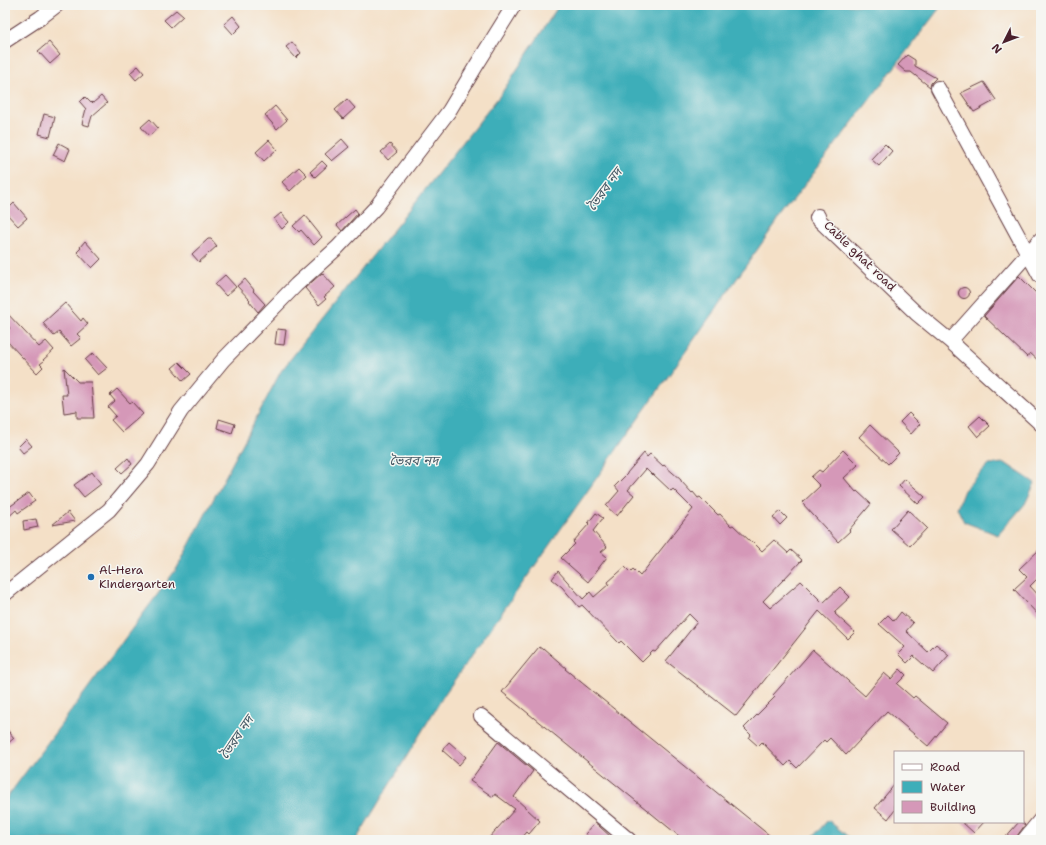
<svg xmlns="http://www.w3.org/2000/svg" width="1046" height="845" viewBox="0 0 1046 845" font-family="'Shantell Sans','Noto Sans Bengali',sans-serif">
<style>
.water{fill:#3eaeb9;stroke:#446672}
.building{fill:#d598b8}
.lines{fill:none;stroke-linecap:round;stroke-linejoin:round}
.minor-casing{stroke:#643c42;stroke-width:16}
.minor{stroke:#fff;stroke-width:14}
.poi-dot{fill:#1f6fb2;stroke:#f6f6f2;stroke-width:1.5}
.labels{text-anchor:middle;stroke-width:3;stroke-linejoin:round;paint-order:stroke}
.street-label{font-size:12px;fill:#4a1f2b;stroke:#f6f6f2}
.poi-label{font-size:12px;fill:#4a1f2b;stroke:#f6f6f2;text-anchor:start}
.water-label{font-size:13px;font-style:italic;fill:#455864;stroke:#f6f6f2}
</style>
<rect width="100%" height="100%" fill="#f6f6f2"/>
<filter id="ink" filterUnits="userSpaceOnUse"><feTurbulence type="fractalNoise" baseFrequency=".025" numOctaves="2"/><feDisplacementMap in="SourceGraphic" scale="8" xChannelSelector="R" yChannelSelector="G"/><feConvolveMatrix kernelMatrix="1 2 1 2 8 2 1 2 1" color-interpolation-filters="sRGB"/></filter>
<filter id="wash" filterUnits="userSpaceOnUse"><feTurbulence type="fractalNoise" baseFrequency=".012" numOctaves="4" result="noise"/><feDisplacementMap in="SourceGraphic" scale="16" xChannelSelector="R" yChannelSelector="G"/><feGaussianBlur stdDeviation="0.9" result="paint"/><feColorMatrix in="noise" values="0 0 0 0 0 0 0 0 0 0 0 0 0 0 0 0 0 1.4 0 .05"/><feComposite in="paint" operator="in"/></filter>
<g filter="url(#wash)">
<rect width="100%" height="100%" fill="#f4e0c7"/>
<g class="water">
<polygon points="559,5 942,5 781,216 444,695 356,840 5,840 5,800 177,568 281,371 501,94"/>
<polygon points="1005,463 1035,483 1025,504 998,535 964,522 957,508 964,490 989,464"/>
<polygon points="828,820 852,840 810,840"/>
</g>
<g id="blocks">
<g class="building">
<polygon points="176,10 183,16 171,27 164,20"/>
<polygon points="233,16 241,26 233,34 224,24"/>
<polygon points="49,42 60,55 50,64 38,51"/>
<polygon points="292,42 301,53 296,58 286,47"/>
<polygon points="907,55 915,60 915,66 936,78 931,83 930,87 911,72 906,72 898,65"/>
<polygon points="138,66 144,73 136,80 130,73"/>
<polygon points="984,82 996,100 974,112 961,93"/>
<polygon points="101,96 107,103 92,116 89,126 82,124 86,109 80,102 85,97 91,103 92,102 93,103"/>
<polygon points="347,99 355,108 343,119 335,110"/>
<polygon points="275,106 287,120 277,129 265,115"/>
<polygon points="44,114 55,117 50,137 39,134"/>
<polygon points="150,119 158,128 149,136 141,127"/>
<polygon points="342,139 349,147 332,161 325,154"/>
<polygon points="269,140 277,149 264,161 256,152"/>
<polygon points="59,143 70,149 65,161 53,155"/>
<polygon points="390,144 397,152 388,160 381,152"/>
<polygon points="885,144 892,151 879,166 871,159"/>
<polygon points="322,161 327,166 315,177 310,172"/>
<polygon points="299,167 307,175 290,191 282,182"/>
<polygon points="14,203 27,218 18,226 5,212"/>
<polygon points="355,209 358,213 342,231 337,225"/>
<polygon points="281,213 289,222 282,229 274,219"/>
<polygon points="305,215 311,222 310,222 322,237 314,245 301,230 299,232 293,226"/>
<polygon points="208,239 211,239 217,246 199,262 192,254"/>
<polygon points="85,241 101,259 92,268 77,252 81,248 80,247"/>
<polygon points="322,273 335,287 324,297 326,299 319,305 305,288"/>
<polygon points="225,275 236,287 226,296 215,284"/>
<polygon points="1019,276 1041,298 1041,363 1030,353 1027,357 984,316"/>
<polygon points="245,279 254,290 253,291 265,304 258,312 249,301 250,300 237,286"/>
<circle cx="964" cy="293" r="5.5"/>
<polygon points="65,303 81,321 83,318 88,324 77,334 81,338 71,346 59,332 54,336 43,323"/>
<polygon points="5,311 39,347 46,341 54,350 43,360 44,361 40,364 43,367 37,373 5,339 5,332 10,328 5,323"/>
<polygon points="277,329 286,330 284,345 275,344"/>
<polygon points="93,353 107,368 98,375 85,360"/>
<polygon points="179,362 191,374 183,381 172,368"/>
<polygon points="64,368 78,382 91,382 94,418 77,418 77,411 64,413 62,395 67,395"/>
<polygon points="117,389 130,403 132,402 143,414 122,432 111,420 116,416 108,407 115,401 110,395"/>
<polygon points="909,413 920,424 911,434 900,422"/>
<polygon points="980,416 990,426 978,437 969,426"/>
<polygon points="219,419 235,424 232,433 217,428"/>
<polygon points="870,425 899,453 888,464 859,437"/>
<polygon points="26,439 32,446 23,453 18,447"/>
<polygon points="843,450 858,465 844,478 856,492 857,491 871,504 849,530 850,531 838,542 802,503 820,486 811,477 819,470 822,472"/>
<polygon points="644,453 647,457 650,454 663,466 664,465 681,480 681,481 692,493 693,492 698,498 700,497 718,515 720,514 731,526 733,525 751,542 752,541 762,551 774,540 788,553 791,550 802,560 763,601 770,608 801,581 823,603 840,587 850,597 834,612 836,613 835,614 855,632 848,639 819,611 736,716 666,661 697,622 689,614 655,652 653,651 642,662 621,641 619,643 582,605 579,607 562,587 552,579 558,571 583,599 590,592 594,597 609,584 608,582 625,567 630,572 633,569 640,576 693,509 673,489 671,491 653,474 652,475 646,469 628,490 634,495 617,516 606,506 619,491 615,486 627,474 627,473"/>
<polygon points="128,458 132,464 122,473 117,468"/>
<polygon points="92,472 101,484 84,497 74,485"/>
<polygon points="905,479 925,497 918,504 899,486"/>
<polygon points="29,493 35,501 18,513 16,510 5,520 5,510"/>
<polygon points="908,510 927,528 910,546 891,529"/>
<polygon points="780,511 787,518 780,525 773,517"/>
<polygon points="68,512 75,521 52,525"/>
<polygon points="596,513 603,518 593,531 607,547 601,552 607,557 588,582 561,558 575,544 573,542 589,524 588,523"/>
<polygon points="36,519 38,527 24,530 23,521"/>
<polygon points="1041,548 1041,575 1030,586 1041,598 1041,618 1014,589 1027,577 1019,569"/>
<polygon points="901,612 913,623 906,631 928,652 936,644 949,655 933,673 914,656 907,663 898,654 905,647 879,624 888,615 894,621"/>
<polygon points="539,647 542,649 543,648 566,668 565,669 775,840 684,840 502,692"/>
<polygon points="813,650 865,696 884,673 891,679 900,669 906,675 897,684 913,698 915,696 947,723 928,746 887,711 846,755 830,738 826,742 824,740 797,768 790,761 785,766 762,742 758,746 749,738 751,735 744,728 775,697 773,695"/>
<polygon points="5,727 14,738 5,746"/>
<polygon points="449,742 466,757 459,765 442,750"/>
<polygon points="498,742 509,751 533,771 514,797 540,821 529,834 527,832 520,840 487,840 515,809 495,794 493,797 470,781"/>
<polygon points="895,784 895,810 888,819 875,808"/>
<polygon points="962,822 984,822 974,833"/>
<polygon points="1019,822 1021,822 1025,825 1017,836 1013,840 1003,840"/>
<polygon points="595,823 598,825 614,840 592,840 585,834"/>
</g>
</g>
</g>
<g filter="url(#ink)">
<use href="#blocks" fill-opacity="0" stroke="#643c42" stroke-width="1"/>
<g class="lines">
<g class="minor-casing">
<g id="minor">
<polyline points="5,41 40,18 57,5"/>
<polyline points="938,88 1040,276"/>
<polyline points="818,216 817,218 916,313 950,341 1041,424"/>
<polyline points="952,339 1041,239"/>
<polyline points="5,594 109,510 148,464 181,411 223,360 296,285 337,248 376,207 449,111 476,66 514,5"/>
<polyline points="481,716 629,840"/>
<polyline points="1024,840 1041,819"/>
</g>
</g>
<use href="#minor" class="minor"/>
</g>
</g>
<circle class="poi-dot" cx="91" cy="577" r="4"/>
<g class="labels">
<g class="street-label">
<text transform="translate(860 256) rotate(44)" y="4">Cable ghat road</text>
</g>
<g class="poi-label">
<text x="99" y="574">Al-Hera<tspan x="99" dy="14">Kindergarten</tspan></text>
</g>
<g class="water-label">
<text transform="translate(604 189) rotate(-54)" y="5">ভৈরব নদ</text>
<text x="414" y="465">ভৈরব নদ</text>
<text transform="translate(236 737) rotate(-56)" y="5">ভৈরব নদ</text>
</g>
</g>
<rect width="1046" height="845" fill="none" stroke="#f6f6f2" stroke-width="20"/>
<rect x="894" y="751" width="130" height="72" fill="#f6f6f2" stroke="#b1a0a2"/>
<rect x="902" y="764" width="20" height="6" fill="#ffffff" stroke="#b1a0a2"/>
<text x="930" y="771" font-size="12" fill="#4a1f2b">Road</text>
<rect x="902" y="781" width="20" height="12" fill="#3eaeb9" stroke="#b1a0a2"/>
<text x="930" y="791" font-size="12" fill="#4a1f2b">Water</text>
<rect x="902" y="801" width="20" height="12" fill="#d598b8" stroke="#b1a0a2"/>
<text x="930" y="811" font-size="12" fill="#4a1f2b">Building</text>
<g transform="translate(1004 42) rotate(228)" stroke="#f6f6f2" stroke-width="3" paint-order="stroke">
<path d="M0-3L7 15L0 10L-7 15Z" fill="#4a1f2b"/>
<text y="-6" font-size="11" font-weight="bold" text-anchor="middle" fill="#4a1f2b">N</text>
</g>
</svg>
